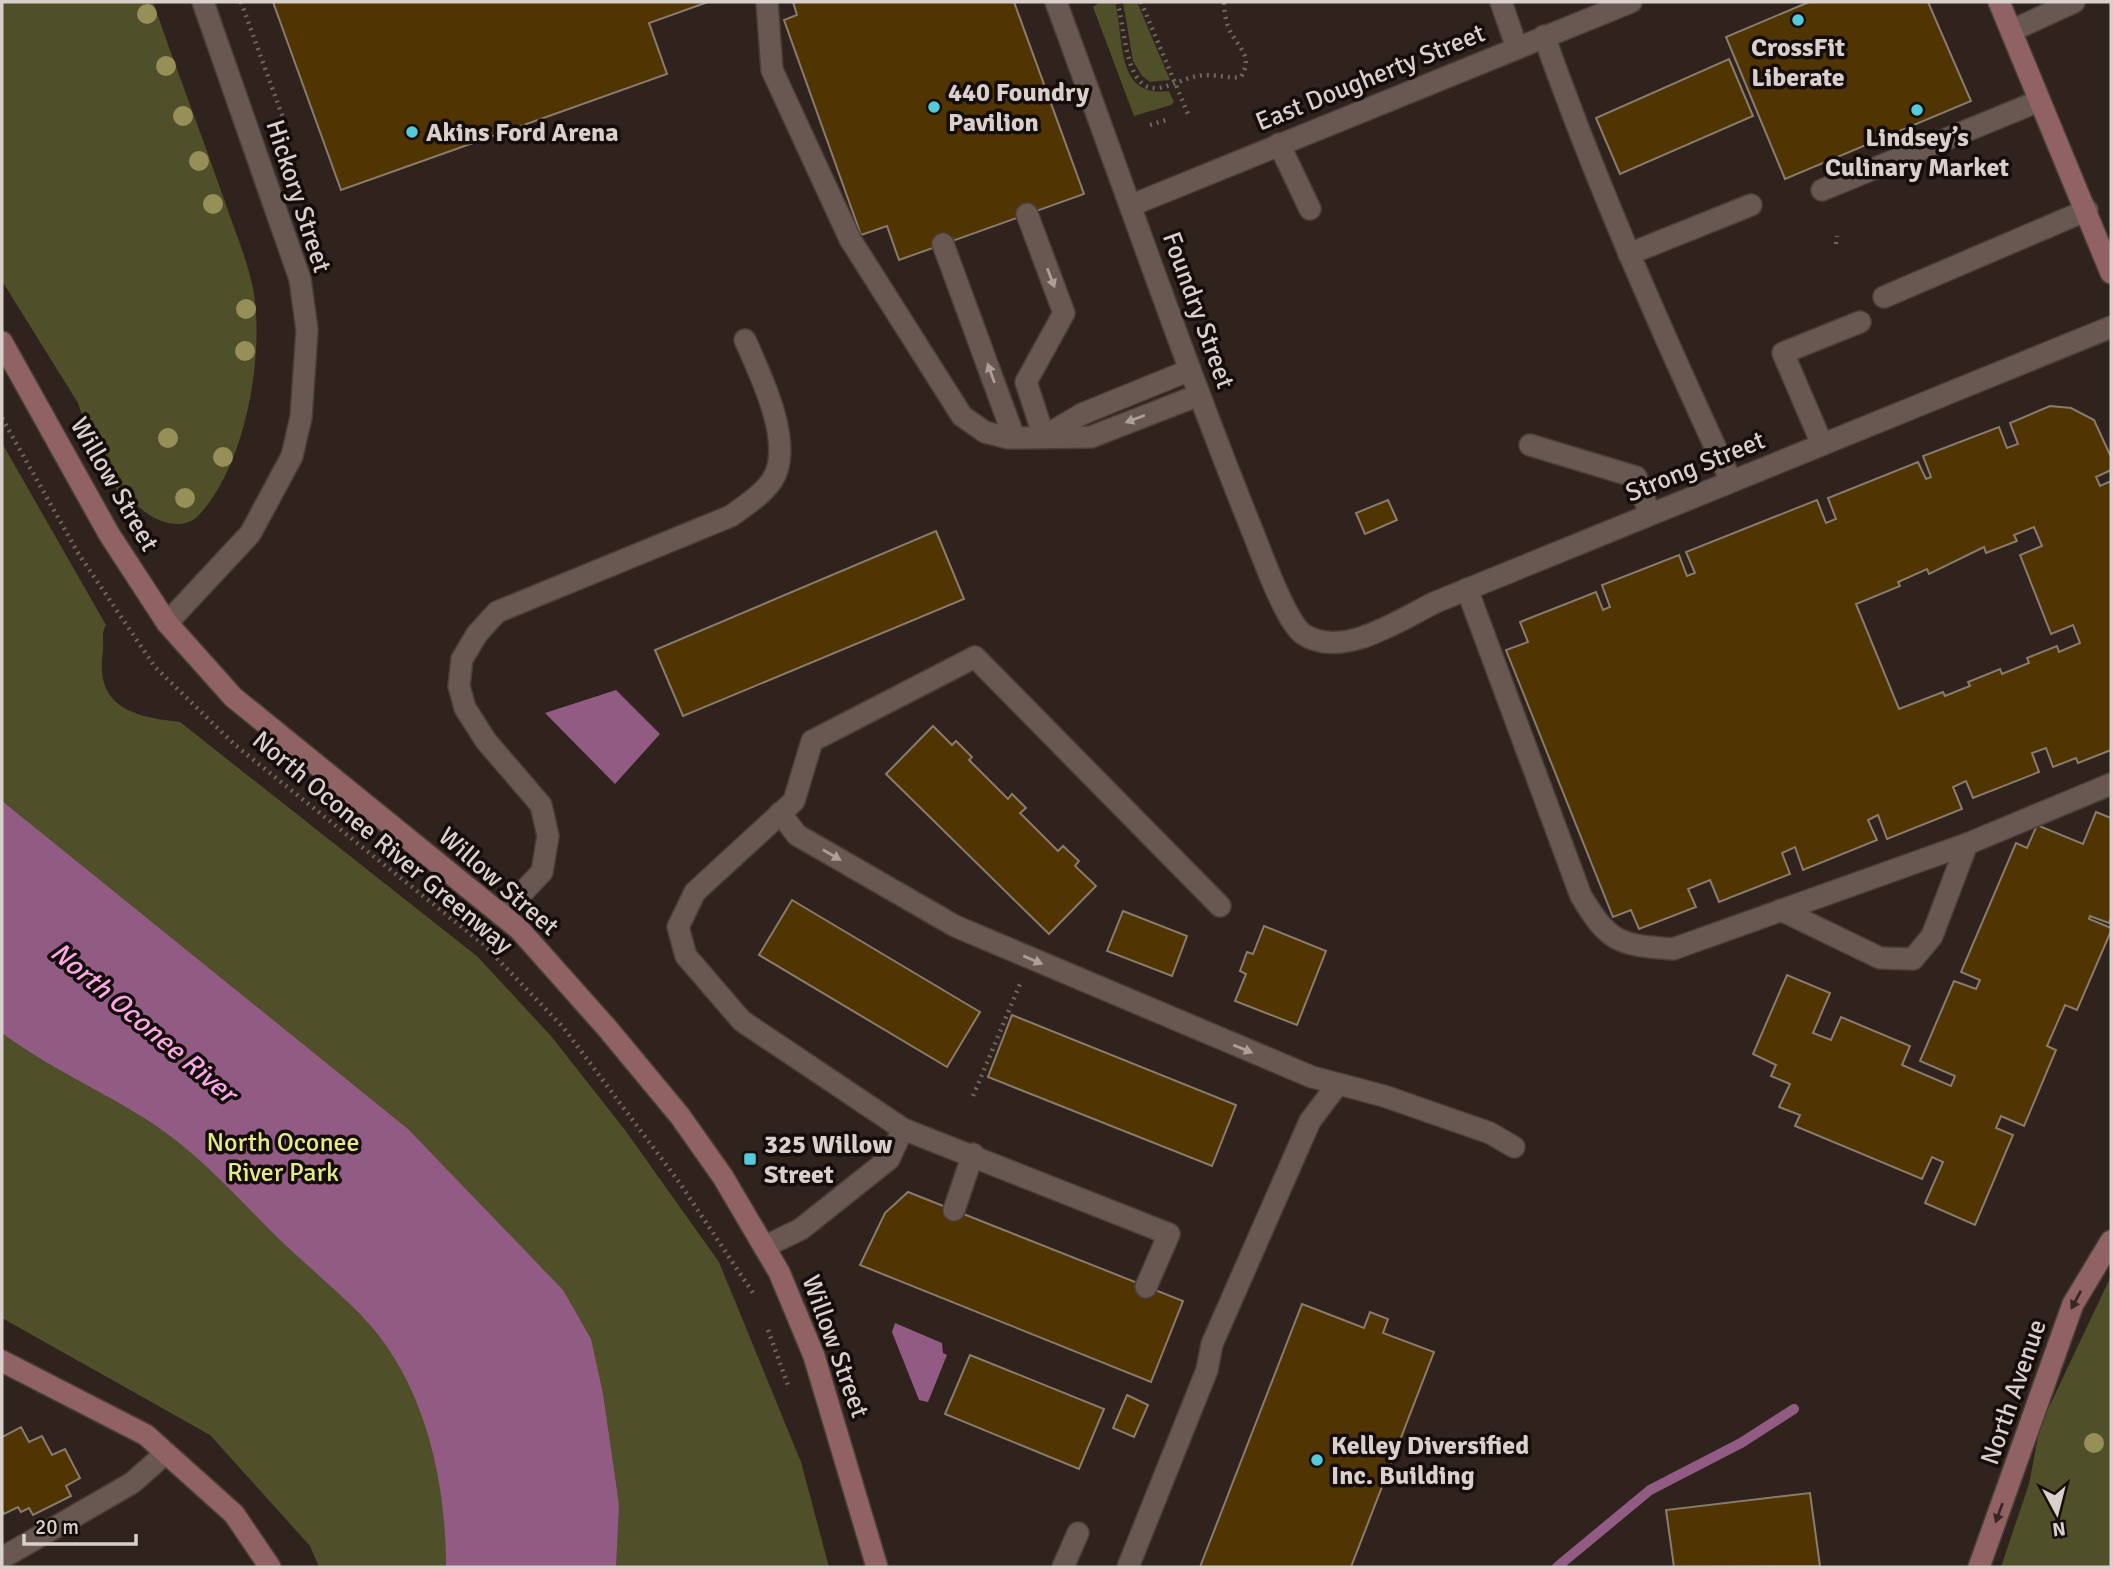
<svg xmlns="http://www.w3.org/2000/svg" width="2113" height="1569" viewBox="0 0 2113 1569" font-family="Signika,sans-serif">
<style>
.green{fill:#4f4f2a}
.water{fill:#925b84}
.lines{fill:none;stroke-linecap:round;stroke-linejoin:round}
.stream{stroke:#925b84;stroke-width:10}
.building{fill:#503401;stroke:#877c6e;stroke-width:2;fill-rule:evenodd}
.lane-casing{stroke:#4a3e39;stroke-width:24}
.street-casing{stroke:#4a3e39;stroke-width:24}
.secondary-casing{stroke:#4a3e39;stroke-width:24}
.path{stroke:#71655f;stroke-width:4.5;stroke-dasharray:2 5;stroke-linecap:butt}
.lane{stroke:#695851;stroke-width:21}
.street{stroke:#695851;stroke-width:21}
.secondary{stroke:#906264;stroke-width:21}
.tree{fill:#968f57}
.oneway{fill:#ac9f9a}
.oneway2{fill:#392726}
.poi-dot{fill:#53cbdb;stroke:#140d0b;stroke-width:2.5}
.labels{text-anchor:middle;stroke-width:7;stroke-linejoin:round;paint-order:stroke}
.poi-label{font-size:26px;font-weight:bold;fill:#d9cfcb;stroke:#140d0b;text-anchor:start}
.street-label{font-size:26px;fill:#d9cfcb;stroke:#140d0b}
.park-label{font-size:26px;fill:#e9e987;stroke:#140d0b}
.water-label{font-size:28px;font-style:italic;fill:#faa9e5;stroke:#140d0b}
</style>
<rect width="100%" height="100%" fill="#30221c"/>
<g class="green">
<path d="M2 2H153C176 69 202 135 225 202 235 232 249 263 254 294 264 359 245 466 199 515 182 533 153 521 138 506L129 512 91 442 78 403 2 281Z"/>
<path d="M1100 2 1115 3C1125 40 1115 98 1169 91L1174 102 1171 105 1134 116 1093 7Z"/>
<polygon points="1123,2 1137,2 1170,80 1150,82 1142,76 1133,61"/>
<path d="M2 443 106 625C101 632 104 642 103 651 94 709 136 717 180 722L478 957 551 1036 625 1130 719 1262 801 1462 829 1567H319L310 1546 210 1435 2 1318Z"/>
<polygon points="2111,1276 2111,1567 2001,1567 2029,1484 2040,1426"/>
</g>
<g class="water">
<polygon points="616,690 660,734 615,784 545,713"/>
<path d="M2 801 408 1129 563 1290 591 1339 603 1394 619 1505 616 1567H446C446 1478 424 1378 359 1313 333 1287 304 1263 277 1237 237 1197 199 1154 152 1123 103 1091 49 1068 2 1033Z"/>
<polygon points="895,1323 942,1343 943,1353 947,1355 928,1402 919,1400 892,1332"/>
</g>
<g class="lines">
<polyline class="stream" points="1557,1567 1650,1490 1741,1443 1794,1409"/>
</g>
<g class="building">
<polygon points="273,2 708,2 649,23 667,74 341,190"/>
<polygon points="793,2 1014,2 1084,194 899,260 887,226 861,235 784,20 797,15"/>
<polygon points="1809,2 1928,2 1971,101 1785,179 1726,37"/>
<polygon points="1729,59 1753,116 1620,174 1596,118"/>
<path d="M2050 406 2071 408 2094 420 2111 457V470L2096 477 2100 486 2111 481V750L2078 763 2076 758 2053 767 2046 748 2032 753 2039 772 1973 798 1966 781 1953 787 1962 809 1887 839 1878 815 1868 820 1877 840 1803 870 1795 847 1782 853 1790 874 1719 902 1710 880 1688 889 1696 907 1639 929 1631 910 1613 917 1506 650 1528 642 1520 622 1596 592 1603 610 1610 607 1602 585 1679 555 1687 576 1695 573 1686 552 1817 500 1826 523 1836 519 1828 498 1918 462 1926 479 1931 477 1923 456 1999 427 2007 448 2018 444 2010 423ZM2034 527 2042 546 2020 555 2051 634 2073 625 2080 643 2059 652 2057 646 2027 658 2029 663 2002 674 2000 669 1968 682 1970 686 1945 696 1943 692 1899 709 1856 604 1900 586 1898 582 1927 569 1929 574 1984 547 1986 553 2017 541 2014 535Z"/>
<polygon points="1388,500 1397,520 1365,534 1356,513"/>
<polygon points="936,531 964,599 683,716 655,650"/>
<polygon points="933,726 952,745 956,741 972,757 969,760 1008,799 1012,794 1026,808 1020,813 1058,851 1063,846 1079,861 1075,866 1096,886 1049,934 886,774"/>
<polygon points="2096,812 2111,818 2111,918 2109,923 2090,916 2089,919 2111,928 2111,931 2077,1010 2065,1005 2047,1046 2056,1050 2024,1126 2001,1116 1996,1128 2013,1135 1975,1225 1925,1203 1943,1162 1932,1157 1922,1179 1795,1126 1800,1115 1779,1107 1790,1084 1771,1076 1776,1065 1753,1054 1787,975 1830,993 1813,1033 1831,1040 1841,1017 1910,1046 1902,1065 1951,1086 1955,1076 1920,1061 1954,981 1976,989 1980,980 1961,972 2016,843 2027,848 2037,825 2083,844"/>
<polygon points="792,900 980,1012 947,1067 759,955"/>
<polygon points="1123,911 1187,936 1172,976 1107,951"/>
<polygon points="1264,926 1326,951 1297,1025 1235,1001 1246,974 1240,971 1247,952 1253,954"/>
<polygon points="1012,1015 1236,1105 1212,1166 988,1077"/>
<polygon points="908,1192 1183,1301 1151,1382 860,1265 885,1213"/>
<polygon points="1302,1304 1364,1328 1370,1312 1388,1319 1383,1333 1434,1352 1351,1567 1200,1567"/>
<polygon points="970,1355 1104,1409 1079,1469 945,1414"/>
<polygon points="1127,1395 1148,1405 1134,1437 1113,1428"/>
<polygon points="21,1427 29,1442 42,1436 52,1455 65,1449 80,1478 66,1486 71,1496 33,1515 29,1508 21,1512 18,1507 4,1514 2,1510 2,1437"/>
<polygon points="1810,1493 1820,1566 1674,1567 1666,1510"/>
</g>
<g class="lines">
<g class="lane-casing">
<g id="lane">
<polyline points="767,2 772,70 850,239 962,416 985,432 1009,438 1091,437 1199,395"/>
<polyline points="1501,2 1517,48"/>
<polyline points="2011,31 2074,2"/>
<path d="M1544 36C1598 188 1663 335 1731 481"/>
<polyline points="1279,144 1310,209"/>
<polyline points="1822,190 2039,101"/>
<polyline points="1027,214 1064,313 1026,382 1044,437"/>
<polyline points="943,244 1014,437"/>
<polyline points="1629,254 1751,205"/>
<polyline points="1884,297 2087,210"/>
<polyline points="1045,436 1082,414 1190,370"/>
<polyline points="1822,444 1783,353 1860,322"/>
<polyline points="1530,445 1636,477 1650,514"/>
<path d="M1467 589 1581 896C1609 943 1619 945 1673 949L1967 844 2111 784"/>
<polyline points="780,813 797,835 955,926 1312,1077 1384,1096 1490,1133 1514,1147"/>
<polyline points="1781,910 1880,958 1913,959 1932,936 1967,844"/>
<path d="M501 915 542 872 548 836 541 805 486 741 465 708 459 686 462 659 477 634 497 612 731 516C747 504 771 490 777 470 789 433 760 374 745 340"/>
<polyline points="954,1210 973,1154"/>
<polyline points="764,1247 801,1229 889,1159 903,1129"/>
<polyline points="1146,1287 1169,1234 903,1129 742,1021 686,956 678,927 695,892 794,801 812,741 975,657 1220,906"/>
<polyline points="1063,1567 1078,1533"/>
<polyline points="1128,1567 1207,1370 1212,1344 1310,1121 1338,1084"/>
</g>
</g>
<g class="street-casing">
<g id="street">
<path d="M1056 2C1121 178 1182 356 1252 530 1261 552 1285 621 1303 634 1342 660 1399 620 1436 602L2111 327"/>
<polyline points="1132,205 1631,2"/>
<polyline points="167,623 250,534 255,525 292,456 301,417 307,330 300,279 203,2"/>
<polyline points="2,1558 132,1483 166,1453"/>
</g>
</g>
<g class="secondary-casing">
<g id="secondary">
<polyline points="1999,2 2111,273"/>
<polyline points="2,342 109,534 167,623 233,697 519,929 607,1028 680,1116 723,1177 779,1272 814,1356 877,1567"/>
<polyline points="2,1361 146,1435 234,1514 270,1567"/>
<polyline points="1979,1567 2073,1304 2111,1241"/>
</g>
</g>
<g class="path">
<polyline points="241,2 291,140"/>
<path d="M1117 2C1125 23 1124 91 1157 88 1171 87 1184 78 1198 76 1212 73 1227 79 1241 77 1253 56 1240 50 1230 31 1226 23 1224 11 1224 2"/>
<polyline points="1141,2 1188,114"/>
<polyline points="1150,125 1166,120"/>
<polyline points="1836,244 1837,236"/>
<polyline points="2,418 78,553 155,667 235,745 483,944 563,1027 679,1182 753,1293"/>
<polyline points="973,1096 1020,984"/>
<polyline points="768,1330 789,1388"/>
</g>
<use href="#lane" class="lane"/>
<use href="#street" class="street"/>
<use href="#secondary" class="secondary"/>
</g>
<g class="tree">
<circle cx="147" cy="14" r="10"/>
<circle cx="166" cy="66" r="10"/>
<circle cx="183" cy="116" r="10"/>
<circle cx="199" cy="161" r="10"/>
<circle cx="213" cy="204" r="10"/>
<circle cx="246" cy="309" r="10"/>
<circle cx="245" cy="351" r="10"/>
<circle cx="168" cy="438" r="10"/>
<circle cx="223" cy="457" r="10"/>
<circle cx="185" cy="498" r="10"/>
<circle cx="2094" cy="1443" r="10"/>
</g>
<defs><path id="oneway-solid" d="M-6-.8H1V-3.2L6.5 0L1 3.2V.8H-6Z" transform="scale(1.75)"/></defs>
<g class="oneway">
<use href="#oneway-solid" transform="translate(1051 278) rotate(69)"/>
<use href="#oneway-solid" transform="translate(991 373) rotate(-110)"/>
<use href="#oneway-solid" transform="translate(1135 419) rotate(159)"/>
<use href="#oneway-solid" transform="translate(832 855) rotate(30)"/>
<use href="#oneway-solid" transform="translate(1033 960) rotate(23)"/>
<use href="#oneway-solid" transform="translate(1243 1049) rotate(22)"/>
</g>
<g class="oneway2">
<use href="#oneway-solid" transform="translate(2076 1300) rotate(118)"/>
<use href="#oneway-solid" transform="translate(1999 1513) rotate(110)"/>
</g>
<g class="poi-dot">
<circle cx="1798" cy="20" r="7"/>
<circle cx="934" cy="107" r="7"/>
<circle cx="1917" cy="110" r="7"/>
<circle cx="412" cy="132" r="7"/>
<rect x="743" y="1152" width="14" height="14" rx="3.5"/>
<circle cx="1317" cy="1460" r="7"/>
</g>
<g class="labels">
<g class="poi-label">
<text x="1798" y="56" text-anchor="middle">CrossFit<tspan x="1798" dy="30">Liberate</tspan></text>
<text x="948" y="101">440 Foundry<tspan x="948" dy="30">Pavilion</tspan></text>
<text x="426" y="141">Akins Ford Arena</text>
<text x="1917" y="146" text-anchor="middle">Lindsey’s<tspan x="1917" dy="30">Culinary Market</tspan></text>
<text x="764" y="1153">325 Willow<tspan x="764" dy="30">Street</tspan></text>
<text x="1331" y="1454">Kelley Diversified<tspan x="1331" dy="30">Inc. Building</tspan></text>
</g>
<g class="street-label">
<text transform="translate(1370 77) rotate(-22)" y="9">East Dougherty Street</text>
<text transform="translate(299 196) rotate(72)" y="9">Hickory Street</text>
<text transform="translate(1199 310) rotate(70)" y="9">Foundry Street</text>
<text transform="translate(1695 466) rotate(-22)" y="9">Strong Street</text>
<text transform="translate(115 484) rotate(60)" y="9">Willow Street</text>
<text transform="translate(383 842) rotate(40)" y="9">North Oconee River Greenway</text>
<text transform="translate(499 881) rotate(41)" y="9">Willow Street</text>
<text transform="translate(836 1346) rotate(70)" y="9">Willow Street</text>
<text transform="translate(2013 1392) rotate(-71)" y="9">North Avenue</text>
</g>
<g class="park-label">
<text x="283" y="1151">North Oconee<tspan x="283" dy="30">River Park</tspan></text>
</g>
<g class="water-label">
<text transform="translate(144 1022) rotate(40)" y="10">North Oconee River</text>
</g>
</g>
<rect width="2113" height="1569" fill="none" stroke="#d9cfcb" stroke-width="7"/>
<g transform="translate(2057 1513) rotate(173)" stroke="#140d0b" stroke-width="5" paint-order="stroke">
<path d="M0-5L12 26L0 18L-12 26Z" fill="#d9cfcb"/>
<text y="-10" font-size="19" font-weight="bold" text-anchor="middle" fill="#d9cfcb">N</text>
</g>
<path d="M24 1534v10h112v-10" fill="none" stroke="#d9cfcb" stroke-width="3.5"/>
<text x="35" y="1534" font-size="21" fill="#d9cfcb" stroke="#140d0b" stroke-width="5" paint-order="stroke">20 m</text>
</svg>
